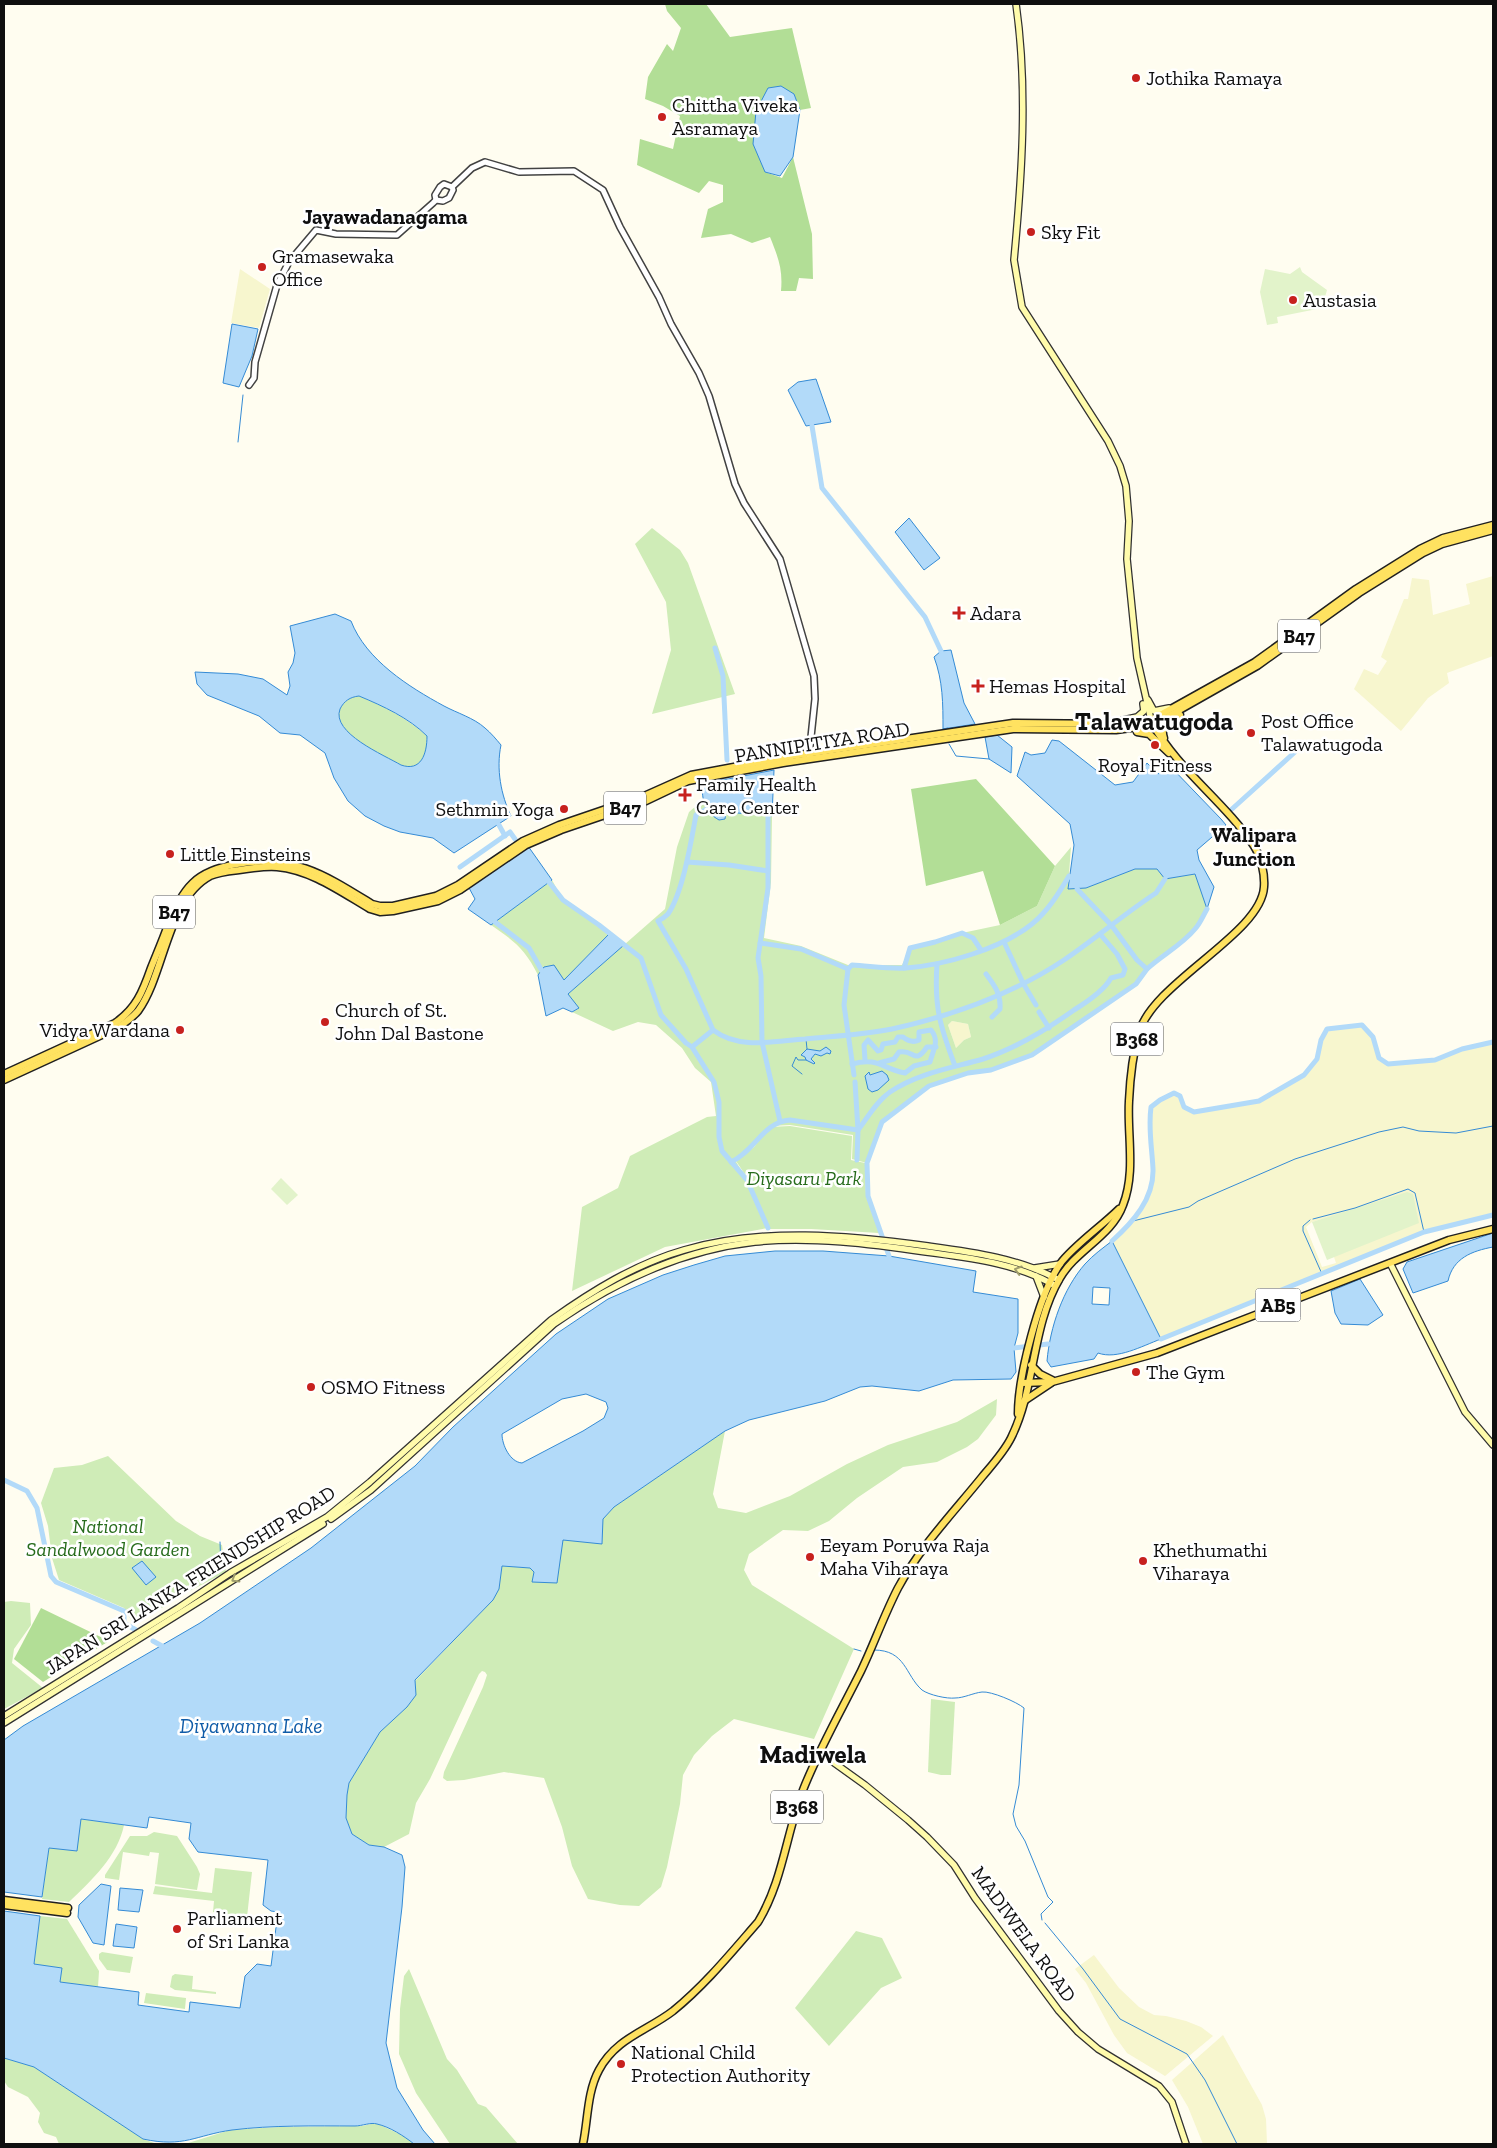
<svg xmlns="http://www.w3.org/2000/svg" width="1497" height="2148" viewBox="0 0 1497 2148" font-family="'Zilla Slab',serif">
<style>
.farmland{fill:#f7f6ce;fill-rule:evenodd}
.green{fill:#cfecb7;fill-rule:evenodd}
.forest{fill:#b2de96}
.pitch{fill:#e2f3ca}
.water{fill:#b2daf9;stroke:#358bd5;fill-rule:evenodd}
.lines{fill:none;stroke-linecap:round;stroke-linejoin:round}
.stream{stroke:#358bd5;stroke-width:1}
.canal{stroke:#b2daf9;stroke-width:5}
.tertiary-casing{stroke:#424242;stroke-width:8}
.secondary-casing{stroke:#313131;stroke-width:8}
.primary-casing{stroke:#202020;stroke-width:9}
.tertiary{stroke:#fff;stroke-width:5}
.secondary{stroke:#fffbab;stroke-width:5.5}
.primary{stroke:#ffe260;stroke-width:6}
.oneway{stroke:#9f9d6d}
.poi-dot{fill:#c7211e;stroke:#fff;stroke-width:2}
.labels{text-anchor:middle;stroke-width:5;stroke-linejoin:round;paint-order:stroke}
.shield{fill:#fff;stroke:#575757;stroke-width:1}
.shield-label{font-size:19px;font-weight:bold;fill:#0f0f0f}
.poi-label{font-size:20px;fill:#0f0f0f;stroke:#fff;text-anchor:start}
.street-label{font-size:20px;fill:#0f0f0f;stroke:#fff}
.park-label{font-size:20px;font-style:italic;fill:#266b1b;stroke:#fff}
.neighbourhood-label{font-size:21px;font-weight:bold;fill:#0f0f0f;stroke:#fff}
.water-label{font-size:21px;font-style:italic;fill:#105ca8;stroke:#fff}
.district-label{font-size:25px;font-weight:bold;fill:#0f0f0f;stroke:#fff}
</style>
<rect width="100%" height="100%" fill="#fffdf0"/>
<g class="farmland">
<polygon points="240,269 270,289 259,328 231,323"/>
<polygon points="1493,576 1493,656 1447,673 1449,683 1428,698 1401,731 1354,689 1364,669 1378,675 1387,661 1381,657 1404,599 1408,599 1412,578 1429,580 1433,615 1470,604 1466,584"/>
<polygon points="952,1021 968,1024 971,1037 964,1040 956,1048 948,1025"/>
<path d="M1362 1025 1373 1037 1379 1058 1388 1064 1435 1060 1462 1049 1493 1042V1215L1424 1232 1161 1339 1112 1241 1133 1221 1149 1194 1153 1171 1149 1121 1151 1107 1160 1100 1174 1093 1180 1096 1184 1107 1194 1112 1259 1101 1304 1075 1317 1059 1321 1040 1327 1029ZM1344 1213 1334 1257 1336 1263 1322 1267 1306 1227 1312 1222Z"/>
<polygon points="1094,1955 1119,1988 1139,2007 1154,2015 1166,2016 1186,2021 1201,2027 1213,2036 1165,2076 1127,2053 1114,2035 1086,1983 1075,1969"/>
<polygon points="1223,2035 1262,2105 1266,2119 1267,2144 1203,2144 1188,2107 1172,2080"/>
</g>
<g class="green">
<polygon points="652,528 680,550 688,563 735,694 652,714 671,650 666,602 635,544"/>
<path d="M359 696C383 706 409 719 428 737 427 754 421 772 401 765 384 755 331 733 340 709 344 701 350 697 359 696Z"/>
<path d="M702 801 710 814 726 812 772 816 771 882 764 938 801 946 848 965H902L910 948 935 942 962 933 1000 925 1037 906 1055 866 1071 847 1068 888H1086L1135 869H1157L1165 879 1196 874 1207 909 1197 928 1186 940 1161 955 1147 969 1136 984 1032 1055 991 1070 968 1073 929 1086 882 1122 867 1163 852 1159 853 1135 790 1125 770 1126 753 1146 735 1160 747 1180 768 1228 665 1247 572 1291 582 1207 618 1188 630 1156 707 1117 716 1116 711 1082 695 1068 682 1048 656 1025 638 1022 613 1031 572 1012 578 1009 568 994 665 909 677 847 689 812ZM952 1021 968 1024 971 1037 964 1040 956 1048 948 1025Z"/>
<path d="M552 880 563 900 609 934 564 980 544 967 538 975C525 949 514 941 491 925Z"/>
<polygon points="790,1126 852,1136 851,1160 865,1163 866,1196 879,1233 811,1229 769,1229 748,1179 736,1161 754,1147 770,1127"/>
<polygon points="997,1399 996,1415 978,1439 967,1447 937,1462 903,1467 857,1498 829,1521 808,1531 783,1530 749,1554 744,1570 752,1585 854,1649 814,1739 734,1719 712,1736 694,1755 683,1775 680,1804 667,1867 661,1887 639,1906 620,1905 588,1899 572,1866 562,1827 544,1778 504,1772 464,1780 447,1781 443,1778 444,1772 483,1687 487,1675 485,1672 482,1671 479,1674 430,1779 416,1803 409,1834 384,1847 369,1845 352,1834 346,1818 347,1795 349,1783 380,1732 407,1707 416,1695 415,1681 493,1600 499,1588 502,1566 531,1568 534,1572 563,1540 603,1519 614,1507 725,1431 713,1494 718,1508 746,1513 790,1496 847,1464 888,1445 957,1422"/>
<polygon points="108,1456 176,1521 200,1536 222,1545 226,1572 184,1594 134,1625 124,1608 59,1580 52,1558 48,1526 41,1503 54,1468 82,1465"/>
<polygon points="11,1601 30,1603 31,1625 14,1649 12,1663 43,1688 4,1709 4,1602"/>
<polygon points="931,1699 955,1702 951,1775 941,1775 928,1772"/>
<path d="M81 1819 124 1825C118 1856 91 1881 69 1902L42 1899 49 1847Z"/>
<polygon points="154,1832 177,1836 197,1867 200,1874 197,1890 155,1884 159,1853 150,1852 149,1856 123,1852 119,1880 105,1878 105,1875 130,1836 147,1836"/>
<polygon points="215,1868 252,1872 247,1917 213,1912 214,1901 153,1894 155,1886 212,1893"/>
<polygon points="40,1916 67,1919 99,1971 98,1987 60,1982 34,1964"/>
<polygon points="856,1931 882,1938 902,1978 881,1988 829,2046 795,2008"/>
<polygon points="102,1952 133,1957 130,1973 107,1970 99,1959 99,1954"/>
<polygon points="409,1969 447,2059 457,2070 478,2104 486,2107 518,2144 450,2144 416,2093 399,2054 400,2009 404,1976"/>
<polygon points="175,1974 193,1976 192,1989 216,1992 216,1994 175,1990 170,1987 172,1976"/>
<polygon points="146,1993 186,1998 185,2009 144,2003"/>
<polygon points="4,2058 34,2067 143,2139 157,2144 59,2144 56,2137 44,2133 38,2122 40,2113 28,2097 8,2087 4,2081"/>
<polygon points="376,2123 404,2136 414,2144 185,2144 230,2130 279,2127 362,2126"/>
</g>
<g class="forest">
<path d="M665 4H706L730 37 792 28 811 108 800 110 794 94 765 172 782 178 793 157 812 234 813 279 799 278 796 291H781C783 269 778 257 770 237L752 243 731 234 701 238 708 209 723 202V185L709 181 699 193 637 165 640 139 673 149 680 116 663 106 645 99 648 77 667 44 673 51 681 28 667 11Z"/>
<polygon points="976,779 1055,866 1037,906 1000,925 983,871 926,886 911,789"/>
<polygon points="41,1608 109,1641 43,1682 14,1659"/>
</g>
<g class="pitch">
<polygon points="1300,267 1302,272 1327,290 1322,308 1277,317 1278,323 1267,325 1260,292 1265,269 1290,274"/>
<polygon points="281,1178 298,1195 287,1205 271,1189"/>
<polygon points="1407,1192 1413,1194 1419,1223 1327,1260 1312,1222"/>
</g>
<g class="water">
<polygon points="781,86 794,94 800,110 793,157 780,176 765,172 753,144 756,111 768,88"/>
<polygon points="232,324 258,329 252,356 239,387 223,383"/>
<polygon points="816,379 831,422 806,426 788,390 798,382"/>
<polygon points="909,518 940,558 924,570 895,532"/>
<path d="M335 614 351 621C366 660 409 687 444 706 457 713 474 718 485 728 491 733 496 739 501 745 496 769 501 795 511 816L454 853 433 838 400 832 384 826 365 816 348 801 334 778 325 753 300 735 280 733 259 716 207 695 197 684 195 672 238 674 263 679 287 695 290 686 288 672 293 663 295 653 290 626ZM359 696C383 706 409 718 427 736 427 754 421 772 401 765 384 755 331 733 340 709 344 701 350 697 359 696Z"/>
<path d="M951 650 964 703 975 724 943 729C943 704 943 681 934 657L941 651Z"/>
<polygon points="997,735 1012,747 1011,773 989,759 985,737"/>
<polygon points="1052,740 1059,741 1115,785 1133,782 1147,763 1158,774 1169,765 1221,819 1226,825 1197,850 1199,860 1214,887 1207,909 1195,874 1165,879 1157,869 1135,869 1086,888 1068,889 1074,845 1070,824 1017,776 1025,752 1031,755 1045,753"/>
<path d="M774 770 772 816 726 812 725 819 719 820C703 811 702 798 702 781L728 779Z"/>
<polygon points="528,846 552,880 491,925 468,909 475,899 468,886"/>
<polygon points="609,934 624,945 568,994 579,1008 572,1012 563,1008 546,1016 538,975 544,967 554,965 564,980"/>
<polygon points="826,1047 831,1051 830,1054 827,1053 821,1056 815,1054 811,1059 815,1063 814,1064 806,1060 805,1057 801,1055 807,1049 820,1051"/>
<polygon points="882,1071 887,1075 889,1080 878,1090 872,1092 868,1089 865,1076 869,1072 870,1075"/>
<path d="M1493 1233V1247C1472 1251 1453 1258 1448 1281L1413 1293 1403 1269 1407 1262Z"/>
<path d="M1112 1241 1161 1339C1142 1346 1117 1360 1098 1353L1094 1359 1051 1367 1047 1361C1050 1327 1063 1289 1085 1264 1093 1255 1103 1248 1112 1241ZM1093 1287 1110 1288 1109 1305 1092 1304Z"/>
<path d="M775 1251H823L889 1256 976 1271 973 1292 1018 1299V1333L1014 1348 1016 1372 1011 1379 953 1380 919 1391 872 1386 860 1387 825 1401 749 1420 725 1431 614 1507 603 1519 602 1544 563 1540 557 1583 532 1582 534 1572 530 1568 502 1566 499 1589 493 1600 415 1680 416 1695 407 1707 380 1732 349 1783 347 1795 346 1818 352 1834 369 1845 384 1847 402 1855 405 1867 402 1907 386 2043 397 2088 423 2130 435 2144H414C404 2136 390 2127 377 2124 371 2122 362 2126 355 2126 314 2126 273 2125 232 2130 196 2135 184 2148 143 2139L34 2067 4 2058V1911L40 1916 34 1964 62 1968 60 1982 139 1992 138 2005 189 2012 190 2002 240 2008 245 1976 257 1964 271 1966 278 1912 271 1911 263 1905 268 1860 198 1852 189 1839 191 1823 149 1817 147 1828 81 1819 77 1851 49 1848 42 1897 4 1892V1740L23 1726 200 1623 311 1548 415 1466 453 1427 556 1334 608 1299 663 1275 694 1265 725 1256ZM586 1394 606 1402 608 1408 604 1418 583 1431 522 1463C510 1462 502 1445 502 1434L562 1399Z"/>
<polygon points="1360,1279 1383,1315 1368,1325 1341,1324 1335,1313 1331,1291"/>
<polygon points="142,1561 156,1577 146,1585 132,1568"/>
<polygon points="101,1884 111,1886 104,1945 93,1943 78,1917 79,1905"/>
<polygon points="120,1888 143,1890 139,1912 118,1910"/>
<polygon points="116,1924 137,1927 134,1948 113,1946"/>
</g>
<g class="lines">
<g class="stream">
<polyline points="238,442 243,395"/>
<polyline points="943,729 948,728"/>
<polyline points="949,744 956,756 989,759"/>
<polyline points="806,1039 807,1049"/>
<polyline points="802,1074 792,1066 796,1057 798,1060 806,1060"/>
<polyline points="1313,1219 1355,1208 1408,1189 1415,1193 1424,1232"/>
<polyline points="1310,1220 1303,1226 1303,1231 1322,1274"/>
<polyline points="1133,1221 1189,1207 1198,1201 1295,1159 1379,1132 1403,1127 1419,1131 1456,1133 1493,1126"/>
<polyline points="220,1542 221,1569"/>
<polyline points="854,1649 861,1651"/>
<path d="M874 1650C906 1650 905 1675 922 1690 929 1695 947 1699 955 1698 964 1698 973 1693 982 1692 991 1691 1017 1702 1024 1708L1019 1785 1013 1814 1016 1826 1025 1841 1048 1897 1053 1902 1041 1914 1042 1920"/>
<polyline points="1045,1923 1083,1969 1120,2019 1187,2054 1205,2080 1237,2144"/>
</g>
<g class="canal">
<polyline points="812,426 822,488 925,617 941,651"/>
<polyline points="715,648 723,676 727,760"/>
<path d="M707 809 696 815C691 842 683 892 668 914 665 917 662 919 658 921L686 969 713 1030C739 1050 775 1041 805 1039 834 1036 863 1035 892 1029 951 1016 1013 994 1064 960 1095 939 1124 914 1156 893L1165 879"/>
<polyline points="1232,809 1295,752"/>
<polyline points="768,816 768,888 758,958 761,976 762,1042 780,1121"/>
<polyline points="499,825 505,836"/>
<polyline points="687,862 729,865 768,871"/>
<polyline points="460,867 510,832 515,839"/>
<polyline points="549,882 563,900 599,925 641,958 661,1015 686,1043 692,1047 714,1082 719,1102 719,1137 722,1151 747,1180 768,1228"/>
<path d="M1077 889 1112 926 1137 960 1147 969C1162 955 1182 945 1195 929 1200 924 1203 916 1207 909"/>
<polyline points="495,922 529,948 542,971"/>
<polyline points="1004,942 1023,983 1036,1005"/>
<polyline points="760,943 801,949 848,969"/>
<path d="M937 964C934 1007 940 1026 955 1066"/>
<polyline points="904,968 910,948 935,942 962,933 973,938 981,950"/>
<path d="M986 974C995 986 1001 994 1000 1009L992 1017"/>
<polyline points="1039,1012 1049,1028"/>
<polyline points="692,1047 713,1030"/>
<path d="M879 1063 894 1059 899 1052C915 1049 914 1066 927 1047H936"/>
<path d="M852 1064C879 1057 880 1068 905 1073L914 1066 930 1062C933 1050 940 1041 931 1030L919 1032V1040C913 1043 908 1041 903 1037H898L895 1042 883 1044 881 1050 878 1051 868 1040 864 1045 865 1060"/>
<path d="M854 1075 844 1005 848 969 852 965C870 966 888 969 906 968 945 965 1001 949 1032 924 1048 911 1059 893 1069 876"/>
<polyline points="855,1082 858,1130 857,1160"/>
<path d="M731 1162C755 1151 763 1122 790 1120L858 1130C868 1117 877 1101 890 1092 918 1073 952 1068 983 1059 1017 1048 1046 1030 1074 1010 1087 1002 1104 991 1111 978L1123 975 1125 969 1117 954 1100 934"/>
<path d="M1112 1241C1133 1222 1154 1199 1153 1169 1152 1148 1148 1128 1151 1107L1160 1100 1174 1093 1180 1096 1184 1107 1194 1112 1259 1101 1304 1075 1317 1059 1321 1040 1327 1029 1362 1025 1373 1037 1379 1058 1388 1064 1435 1060 1462 1049 1493 1042"/>
<polyline points="889,1256 868,1196 867,1163 882,1122 929,1086 968,1073 991,1070 1032,1055 1136,984 1147,969"/>
<polyline points="1161,1339 1424,1232 1493,1215"/>
<polyline points="1014,1348 1048,1344"/>
<polyline points="4,1480 27,1491 37,1508 51,1576 56,1582 124,1611 124,1623 136,1630"/>
<polyline points="153,1641 162,1646"/>
</g>
<g class="tertiary-casing">
<g id="tertiary">
<polyline points="436,200 435,195 440,187 444,184 452,187"/>
<polyline points="249,385 254,378 255,362 277,285 289,262 316,230 336,234 397,235 433,203 436,200 443,201 449,198 453,190 452,187 472,168 485,162 519,172 574,171 603,190 620,227 659,297 671,324 699,373 709,396 735,484 744,503 780,559 814,676 815,699 809,756"/>
</g>
</g>
<g class="secondary-casing">
<g id="secondary">
<path d="M1016 4C1028 89 1022 175 1014 260L1022 307 1108 441 1120 466 1126 486 1129 521 1127 559 1137 658 1151 720"/>
<polyline points="1148,700 1154,711 1169,708"/>
<polyline points="1114,722 1137,717 1144,711 1143,704"/>
<polyline points="1390,1263 1465,1412 1493,1445"/>
<polyline points="1035,1268 1060,1264"/>
<polyline points="1036,1276 1044,1297"/>
<path d="M331 1519 371 1490 554 1324C614 1282 682 1250 755 1242 809 1236 872 1244 926 1252 969 1258 1016 1263 1054 1285"/>
<path d="M4 1716 178 1608 230 1573 327 1517 370 1482 551 1320C592 1291 635 1264 684 1250 763 1227 848 1235 928 1246 972 1252 1019 1258 1059 1280"/>
<polyline points="4,1723 323,1524"/>
<polyline points="819,1752 865,1785 908,1820 927,1837 954,1865 975,1898 1059,2011 1078,2032 1098,2049 1159,2086 1172,2102 1186,2144"/>
</g>
</g>
<g class="primary-casing">
<g id="primary">
<polyline points="1137,732 1149,734 1169,753"/>
<path d="M1164 738C1159 725 1171 721 1180 715"/>
<path d="M4 1074 115 1023C136 1009 143 991 151 968 157 953 163 939 168 925 184 887 195 871 237 864 294 854 325 875 372 904L380 906H393L436 896 458 885 523 841 559 825 644 796 691 775 792 756 1013 723 1116 724 1151 720 1255 662 1356 589 1420 549 1443 538 1493 525"/>
<path d="M4 1080 117 1028C125 1023 132 1018 138 1011 165 974 167 899 210 876 219 872 230 871 239 870 252 868 265 866 277 867 311 870 341 892 370 909L380 912 393 911 438 901 460 890 526 845 561 830 646 801 688 781 783 763 1013 729 1116 730 1153 725 1257 666 1359 593 1423 553 1442 544 1493 530"/>
<polyline points="1031,1365 1040,1374 1052,1380"/>
<polyline points="1022,1383 1052,1382 1157,1353 1449,1240 1493,1229"/>
<polyline points="1024,1401 1051,1383"/>
<path d="M1018 1414C1018 1377 1039 1294 1060 1264 1073 1246 1102 1226 1119 1209"/>
<polyline points="4,1900 68,1908"/>
<polyline points="4,1905 67,1913"/>
<path d="M583 2144C588 2120 587 2092 599 2070 616 2038 647 2031 673 2011 705 1985 731 1953 758 1922 783 1881 786 1834 803 1790 819 1749 841 1711 861 1671 874 1644 884 1615 898 1588 920 1547 953 1513 982 1477 992 1465 1004 1452 1011 1438 1036 1388 1031 1327 1060 1278 1076 1250 1112 1236 1123 1205 1136 1172 1127 1135 1129 1101 1130 1079 1133 1053 1139 1032 1155 981 1261 934 1264 887 1265 874 1261 857 1254 846 1225 802 1178 770 1152 723"/>
</g>
</g>
<use href="#tertiary" class="tertiary"/>
<use href="#secondary" class="secondary"/>
<use href="#primary" class="primary"/>
</g>
<defs><path id="oneway-chevron" d="M-2-3.5L2.5 0L-2 3.5" fill="none" stroke-width="1.6" stroke-linecap="round" stroke-linejoin="round" transform="scale(1.25)"/></defs>
<g class="oneway">
<use href="#oneway-chevron" transform="translate(1018 1270) rotate(-164)"/>
<use href="#oneway-chevron" transform="translate(235 1579) rotate(148)"/>
</g>
<g class="poi-dot">
<circle cx="1136" cy="78" r="5"/>
<circle cx="662" cy="117" r="5"/>
<circle cx="1031" cy="232" r="5"/>
<circle cx="262" cy="267" r="5"/>
<circle cx="1293" cy="300" r="5"/>
<path d="M956.5 605.5h5v5h5v5h-5v5h-5v-5h-5v-5h5z"/>
<path d="M975.5 678.5h5v5h5v5h-5v5h-5v-5h-5v-5h5z"/>
<circle cx="1251" cy="733" r="5"/>
<circle cx="1155" cy="745" r="5"/>
<path d="M682.5 787.5h5v5h5v5h-5v5h-5v-5h-5v-5h5z"/>
<circle cx="564" cy="809" r="5"/>
<circle cx="170" cy="854" r="5"/>
<circle cx="325" cy="1022" r="5"/>
<circle cx="180" cy="1030" r="5"/>
<circle cx="1136" cy="1372" r="5"/>
<circle cx="311" cy="1387" r="5"/>
<circle cx="810" cy="1557" r="5"/>
<circle cx="1143" cy="1561" r="5"/>
<circle cx="177" cy="1929" r="5"/>
<circle cx="621" cy="2064" r="5"/>
</g>
<g class="labels">
<g class="shield">
<rect x="1278" y="619.5" width="42" height="33" rx="4"/>
<rect x="604" y="791.5" width="42" height="33" rx="4"/>
<rect x="153" y="895.5" width="42" height="33" rx="4"/>
<rect x="1111" y="1022.5" width="52" height="33" rx="4"/>
<rect x="1255.5" y="1288.5" width="45" height="33" rx="4"/>
<rect x="771" y="1790.5" width="52" height="33" rx="4"/>
</g>
<g class="shield-label">
<text x="1299" y="643">B47</text>
<text x="625" y="815">B47</text>
<text x="174" y="919">B47</text>
<text x="1137" y="1046">B368</text>
<text x="1278" y="1312">AB5</text>
<text x="797" y="1814">B368</text>
</g>
<g class="poi-label">
<text x="1146" y="85">Jothika Ramaya</text>
<text x="672" y="112">Chittha Viveka<tspan x="672" dy="23">Asramaya</tspan></text>
<text x="1041" y="239">Sky Fit</text>
<text x="272" y="263">Gramasewaka<tspan x="272" dy="23">Office</tspan></text>
<text x="1303" y="307">Austasia</text>
<text x="970" y="620">Adara</text>
<text x="989" y="693">Hemas Hospital</text>
<text x="1261" y="728">Post Office<tspan x="1261" dy="23">Talawatugoda</tspan></text>
<text x="1155" y="772" text-anchor="middle">Royal Fitness</text>
<text x="696" y="791">Family Health<tspan x="696" dy="23">Care Center</tspan></text>
<text x="554" y="816" text-anchor="end">Sethmin Yoga</text>
<text x="180" y="861">Little Einsteins</text>
<text x="335" y="1017">Church of St.<tspan x="335" dy="23">John Dal Bastone</tspan></text>
<text x="170" y="1037" text-anchor="end">Vidya Wardana</text>
<text x="1146" y="1379">The Gym</text>
<text x="321" y="1394">OSMO Fitness</text>
<text x="820" y="1552">Eeyam Poruwa Raja<tspan x="820" dy="23">Maha Viharaya</tspan></text>
<text x="1153" y="1557">Khethumathi<tspan x="1153" dy="23">Viharaya</tspan></text>
<text x="187" y="1925">Parliament<tspan x="187" dy="23">of Sri Lanka</tspan></text>
<text x="631" y="2059">National Child<tspan x="631" dy="23">Protection Authority</tspan></text>
</g>
<g class="street-label">
<text transform="translate(822 742) rotate(-9)" y="7">PANNIPITIYA ROAD</text>
<text transform="translate(190 1580) rotate(-32)" y="7">JAPAN SRI LANKA FRIENDSHIP ROAD</text>
<text transform="translate(1024 1934) rotate(54)" y="7">MADIWELA ROAD</text>
</g>
<g class="park-label">
<text x="804" y="1185">Diyasaru Park</text>
<text x="108" y="1533">National<tspan x="108" dy="23">Sandalwood Garden</tspan></text>
</g>
<g class="neighbourhood-label">
<text x="385" y="224">Jayawadanagama</text>
<text x="1254" y="842">Walipara<tspan x="1254" dy="24">Junction</tspan></text>
</g>
<g class="water-label">
<text x="251" y="1733">Diyawanna Lake</text>
</g>
<g class="district-label">
<text x="1154" y="730">Talawatugoda</text>
<text x="813" y="1763">Madiwela</text>
</g>
</g>
<rect width="1497" height="2148" fill="none" stroke="#0f0f0f" stroke-width="10"/>
</svg>
